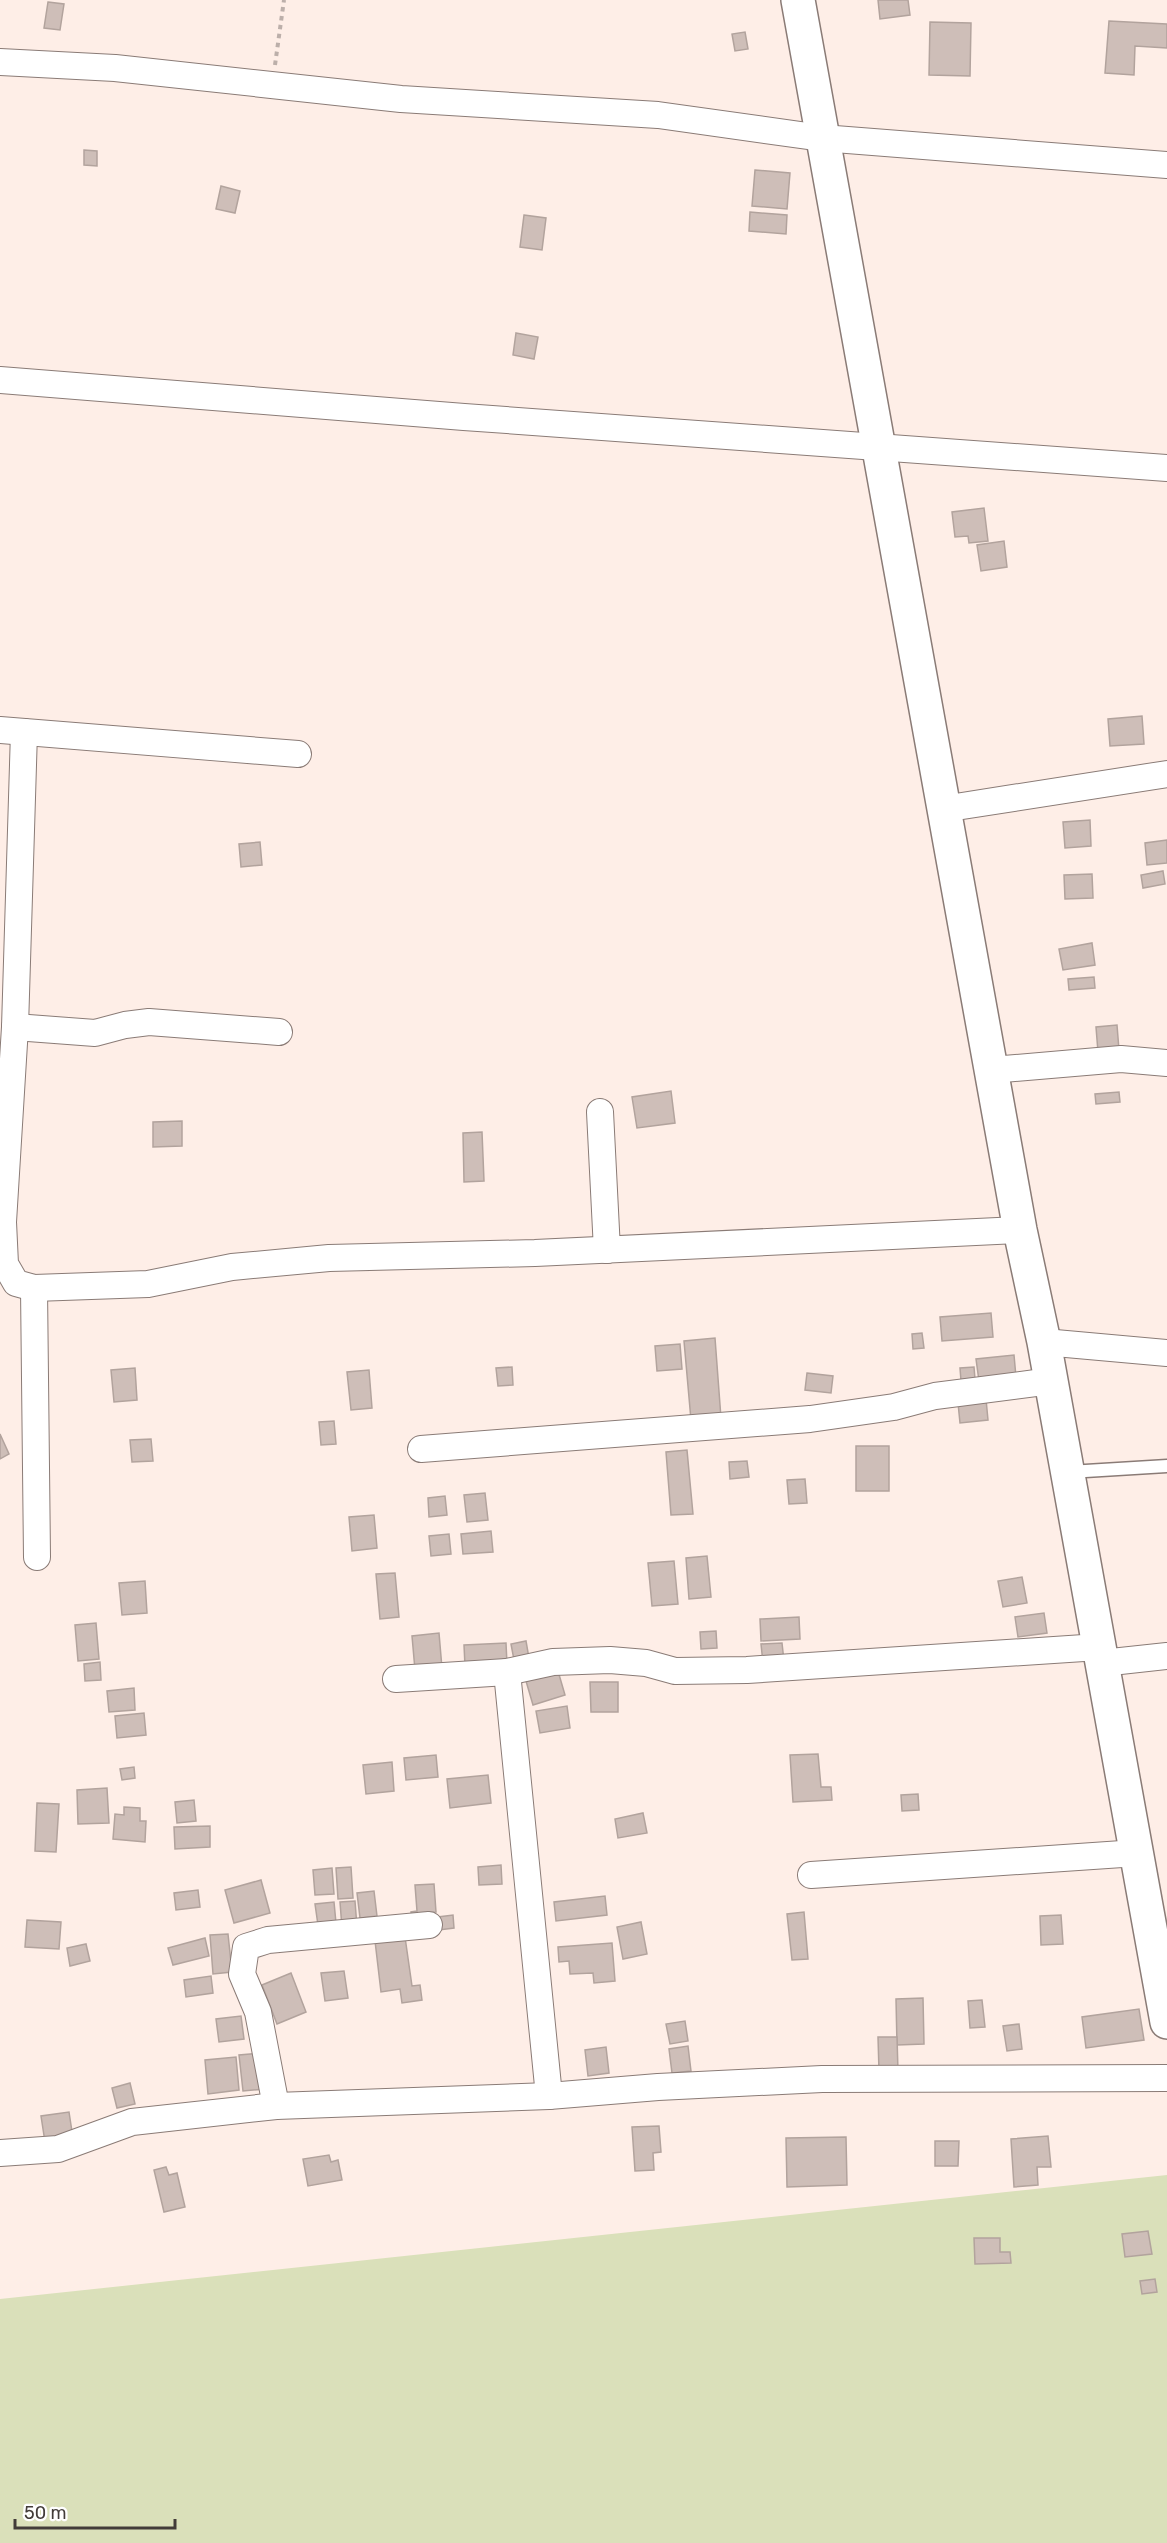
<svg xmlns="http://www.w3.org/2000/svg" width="1167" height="2543" viewBox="0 0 1167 2543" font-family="Rubik,sans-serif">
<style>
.green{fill:#dae0ba}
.building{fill:#cebeb8;stroke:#b2a39d;stroke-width:1.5}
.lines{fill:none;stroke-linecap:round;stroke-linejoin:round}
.lane-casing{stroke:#8a7b76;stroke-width:15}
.street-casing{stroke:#8a7b76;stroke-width:28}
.secondary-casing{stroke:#8a7b76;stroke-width:36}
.path{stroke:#bcafaa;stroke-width:4;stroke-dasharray:4.5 4.5;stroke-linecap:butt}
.lane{stroke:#fff;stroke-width:12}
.street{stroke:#fff;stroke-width:26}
.secondary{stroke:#fff;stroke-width:33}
</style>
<rect width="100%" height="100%" fill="#feeee7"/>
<polygon class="green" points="1167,2175 1167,2543 0,2543 0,2299"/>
<g class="building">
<polygon points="878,0 908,0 910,15 880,19"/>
<polygon points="48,2 64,4 60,30 44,28"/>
<polygon points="1109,21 1167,24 1167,48 1135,46 1134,75 1105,73"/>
<polygon points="930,22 971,23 970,76 929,75"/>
<polygon points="745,32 748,49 735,51 732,34"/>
<polygon points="84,150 97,151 97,166 84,165"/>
<polygon points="755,170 790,173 787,209 752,206"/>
<polygon points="221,186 240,191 235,213 216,209"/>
<polygon points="750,212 787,215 786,234 749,231"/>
<polygon points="524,215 546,218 542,250 520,247"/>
<polygon points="516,333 538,337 534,359 513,355"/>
<polygon points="984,508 988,541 969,543 968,536 955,537 952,512"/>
<polygon points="1004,541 1007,567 981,571 977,545"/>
<polygon points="1142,716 1144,744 1110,746 1108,719"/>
<polygon points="1090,820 1091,846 1065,848 1063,822"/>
<polygon points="1167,840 1167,863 1147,865 1145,843"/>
<polygon points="260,842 262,865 241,867 239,844"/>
<polygon points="1163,871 1165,884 1143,888 1141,875"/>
<polygon points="1092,874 1093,898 1065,899 1064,875"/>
<polygon points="1092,943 1095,965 1063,970 1059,949"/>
<polygon points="1094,977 1095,988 1069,990 1068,979"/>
<polygon points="1117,1025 1119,1050 1098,1052 1096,1027"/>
<polygon points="671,1091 675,1123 637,1128 632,1097"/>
<polygon points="1119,1092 1120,1102 1096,1104 1095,1094"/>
<polygon points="182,1121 182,1146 153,1147 153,1122"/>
<polygon points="482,1132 484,1181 464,1182 463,1133"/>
<polygon points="991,1313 993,1337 942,1341 940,1317"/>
<polygon points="922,1333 924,1348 913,1349 912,1334"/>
<polygon points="715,1338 721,1418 691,1420 684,1341"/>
<polygon points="680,1344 682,1369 657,1371 655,1346"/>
<polygon points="1014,1355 1016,1377 979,1381 976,1359"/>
<polygon points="512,1367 513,1385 498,1386 496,1368"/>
<polygon points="974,1367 975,1379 961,1381 960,1368"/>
<polygon points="135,1368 137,1400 114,1402 111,1370"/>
<polygon points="369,1370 372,1408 351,1410 347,1372"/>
<polygon points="807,1373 833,1376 831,1393 805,1390"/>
<polygon points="986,1399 988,1420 960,1423 958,1403"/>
<polygon points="334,1421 336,1444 321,1445 319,1422"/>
<polygon points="0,1434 9,1454 0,1459"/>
<polygon points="151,1439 153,1461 132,1462 130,1440"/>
<rect x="856" y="1446" width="33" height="45"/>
<polygon points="687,1450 693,1514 671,1515 666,1452"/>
<polygon points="747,1461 749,1477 730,1479 729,1462"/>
<polygon points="805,1479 807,1503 789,1504 787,1480"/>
<polygon points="485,1493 488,1520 467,1522 464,1495"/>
<polygon points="445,1496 447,1515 429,1517 428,1498"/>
<polygon points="374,1515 377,1548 352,1551 349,1517"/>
<polygon points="491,1531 493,1552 463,1554 461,1534"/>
<polygon points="449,1534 451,1554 431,1556 429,1536"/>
<polygon points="707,1556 711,1597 689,1599 686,1558"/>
<polygon points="674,1561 678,1604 652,1606 648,1563"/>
<polygon points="395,1573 399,1617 380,1619 376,1574"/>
<polygon points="1022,1577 1027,1603 1003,1607 998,1581"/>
<polygon points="145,1581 147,1613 122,1615 119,1583"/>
<polygon points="1044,1613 1047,1633 1018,1637 1015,1617"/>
<polygon points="799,1617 800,1639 761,1641 760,1619"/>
<polygon points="96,1623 99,1659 78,1661 75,1625"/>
<polygon points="716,1631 717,1648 701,1649 700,1632"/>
<polygon points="439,1633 442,1668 415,1670 412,1636"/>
<polygon points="526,1641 529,1658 514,1660 511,1644"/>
<polygon points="506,1643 507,1664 465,1666 464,1645"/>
<polygon points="782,1643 784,1661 763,1663 761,1644"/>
<polygon points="100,1662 101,1680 85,1681 84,1664"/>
<polygon points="558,1671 565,1695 533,1705 526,1681"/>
<polygon points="590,1682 618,1682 618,1712 591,1712"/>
<polygon points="134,1688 135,1710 109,1712 107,1691"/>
<polygon points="567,1706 570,1728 540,1733 536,1711"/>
<polygon points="144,1713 146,1735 117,1738 115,1716"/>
<polygon points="818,1754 821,1787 831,1787 832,1800 793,1802 790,1755"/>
<polygon points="436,1755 438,1777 406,1780 404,1758"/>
<polygon points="392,1762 394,1791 366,1794 363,1765"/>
<polygon points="134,1767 135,1778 122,1780 120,1769"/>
<polygon points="488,1775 491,1803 450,1808 447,1779"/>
<polygon points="107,1788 109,1823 78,1824 77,1790"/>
<polygon points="918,1794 919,1810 902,1811 901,1795"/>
<polygon points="194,1800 196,1821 177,1823 175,1802"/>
<polygon points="37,1803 59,1804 56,1852 35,1851"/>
<polygon points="124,1807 140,1808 140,1821 146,1821 145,1842 113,1839 115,1814 124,1815"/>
<polygon points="643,1813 647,1833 618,1838 615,1819"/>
<polygon points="210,1826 210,1847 175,1849 174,1827"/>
<polygon points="501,1865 502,1884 479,1885 478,1867"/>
<polygon points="351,1867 353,1898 338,1899 336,1868"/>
<polygon points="332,1868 334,1894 315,1895 313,1870"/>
<polygon points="261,1880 270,1913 234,1923 225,1890"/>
<polygon points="434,1884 436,1912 424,1913 412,1924 411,1912 417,1911 415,1885"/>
<polygon points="198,1890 200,1907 176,1910 174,1893"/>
<polygon points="374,1891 377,1916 360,1918 357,1893"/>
<polygon points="605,1896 607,1915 556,1921 554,1902"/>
<polygon points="355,1901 357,1927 342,1928 340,1902"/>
<polygon points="334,1902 336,1923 319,1932 315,1904"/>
<polygon points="804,1912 808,1959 792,1960 787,1914"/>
<polygon points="453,1915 454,1928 439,1930 438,1917"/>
<polygon points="1061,1915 1063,1944 1041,1945 1040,1916"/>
<polygon points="27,1920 61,1922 59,1949 25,1947"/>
<polygon points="641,1922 647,1954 623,1959 617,1927"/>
<polygon points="228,1934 232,1972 213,1974 210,1935"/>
<polygon points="405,1937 412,1986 420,1985 422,2000 402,2003 400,1989 381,1992 375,1941"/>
<polygon points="205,1938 209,1956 173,1965 168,1948"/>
<polygon points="612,1943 615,1981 594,1983 593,1973 570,1974 569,1961 559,1962 558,1947"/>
<polygon points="86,1944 90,1961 70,1966 67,1948"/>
<polygon points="344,1971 348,1998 325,2001 321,1973"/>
<polygon points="291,1973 306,2012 277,2024 262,1985"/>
<polygon points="211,1976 213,1993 186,1997 184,1980"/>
<polygon points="923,1998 924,2044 897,2045 896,1999"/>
<polygon points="982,2000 985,2027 970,2028 968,2001"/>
<polygon points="1139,2009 1144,2040 1086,2048 1082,2017"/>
<polygon points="241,2016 244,2039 219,2042 216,2019"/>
<polygon points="685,2021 688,2041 670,2044 666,2024"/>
<polygon points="1019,2024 1022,2049 1007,2051 1003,2026"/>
<polygon points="878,2037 897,2037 898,2071 879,2071"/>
<polygon points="688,2046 691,2071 672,2073 669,2049"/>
<polygon points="606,2047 609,2073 588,2076 585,2050"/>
<polygon points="262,2053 266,2089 243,2091 239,2055"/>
<polygon points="236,2057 239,2090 208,2094 205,2060"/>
<polygon points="130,2083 135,2104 117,2108 112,2088"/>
<polygon points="69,2112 73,2138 45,2142 41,2116"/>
<polygon points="659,2126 661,2152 653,2153 654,2170 635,2171 632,2127"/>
<polygon points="1048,2136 1051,2167 1037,2167 1038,2185 1014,2187 1011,2139"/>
<polygon points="846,2137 847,2185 787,2187 786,2138"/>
<polygon points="935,2141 959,2141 958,2166 935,2166"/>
<polygon points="329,2155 331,2162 338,2160 342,2180 308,2186 303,2159"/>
<polygon points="166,2167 169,2175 177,2173 185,2207 164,2212 154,2170"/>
<polygon points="1148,2231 1152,2254 1125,2257 1122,2234"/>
<polygon points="974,2238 1000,2238 1000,2252 1010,2252 1011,2263 975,2264"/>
<polygon points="1155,2279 1157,2292 1142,2294 1140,2281"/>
</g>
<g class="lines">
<g class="lane-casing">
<polyline id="lane" points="1069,1472 1167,1466"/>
</g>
<g class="street-casing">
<g id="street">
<polyline points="0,62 115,68 401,99 658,115 822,138 1167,165"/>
<polyline points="0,380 464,417 1167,468"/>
<polyline points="0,730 298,754"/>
<polyline points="24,732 15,1027 3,1222 5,1264 16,1283 34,1288 148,1284 232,1267 329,1258 535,1253 1020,1230"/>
<polyline points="943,809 1167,774"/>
<polyline points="15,1027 95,1033 125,1025 149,1022 279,1032"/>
<polyline points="992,1070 1121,1059 1167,1063"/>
<polyline points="600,1112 607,1250"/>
<polyline points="34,1288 37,1557"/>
<polyline points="1044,1342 1167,1353"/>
<polyline points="421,1449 810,1419 894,1407 935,1396 1051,1381"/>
<polyline points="1102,1663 1167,1656"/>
<polyline points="507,1672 549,2096"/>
<polyline points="396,1679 507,1672 553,1662 610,1660 646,1663 675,1671 747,1670 1099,1647"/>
<polyline points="811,1875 1137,1853"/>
<polyline points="276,2106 258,2012 242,1974 246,1947 268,1940 429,1925"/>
<polyline points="0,2153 58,2149 132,2122 276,2106 549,2096 658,2087 822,2079 1167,2078"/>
</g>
</g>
<g class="secondary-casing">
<polyline id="secondary" points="798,0 1020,1230 1044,1342 1167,2022"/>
</g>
<polyline class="path" points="275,65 284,0"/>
<use href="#lane" class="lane"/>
<use href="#street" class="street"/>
<use href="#secondary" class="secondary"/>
</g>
<path d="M15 2519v9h160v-9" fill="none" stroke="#423c39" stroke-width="3"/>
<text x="24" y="2519" font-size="18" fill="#423c39" stroke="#ffffff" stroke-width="4.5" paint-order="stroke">50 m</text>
</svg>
